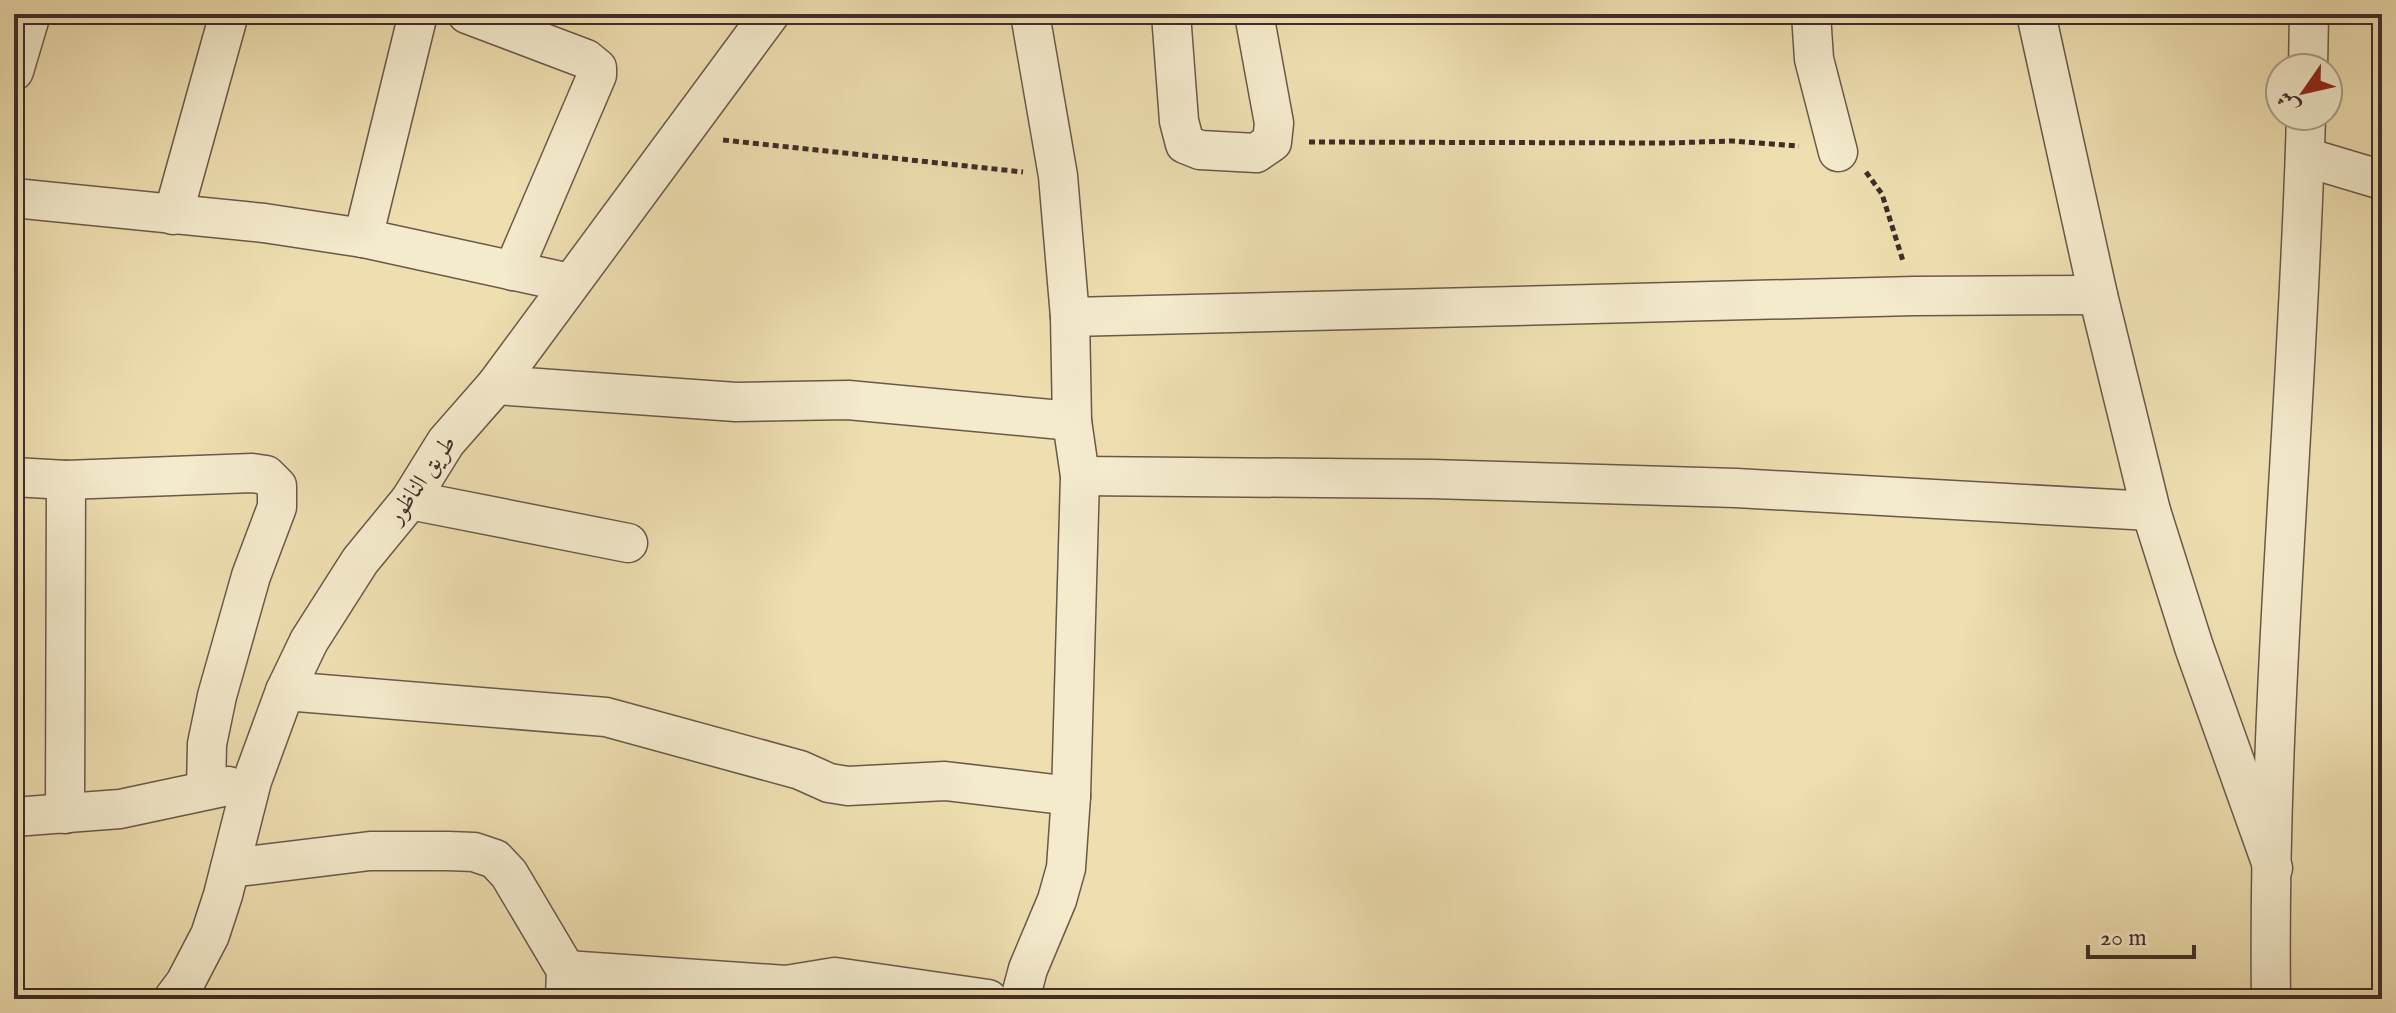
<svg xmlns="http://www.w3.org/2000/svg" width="2396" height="1013" viewBox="0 0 2396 1013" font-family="'IM FELL English',Amiri,serif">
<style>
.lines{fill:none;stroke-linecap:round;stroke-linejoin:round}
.minor-casing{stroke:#6a594a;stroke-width:41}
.path{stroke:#3e2d28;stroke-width:5;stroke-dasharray:6 4;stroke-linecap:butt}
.minor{stroke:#f4eacc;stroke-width:38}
.labels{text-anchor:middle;stroke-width:7;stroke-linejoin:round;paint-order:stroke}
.street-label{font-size:24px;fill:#3e2d28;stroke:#f4eacc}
</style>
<rect width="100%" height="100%" fill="#eedeb0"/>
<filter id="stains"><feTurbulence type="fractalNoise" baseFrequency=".0025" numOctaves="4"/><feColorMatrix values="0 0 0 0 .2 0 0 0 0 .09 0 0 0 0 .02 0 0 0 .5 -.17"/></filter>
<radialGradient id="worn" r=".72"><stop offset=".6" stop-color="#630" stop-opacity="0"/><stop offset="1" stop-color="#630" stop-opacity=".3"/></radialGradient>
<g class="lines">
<g class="minor-casing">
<g id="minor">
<polyline points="467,14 586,59 597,68 597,75 513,271"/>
<polyline points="1171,14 1179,121 1185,144 1200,150 1256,153 1272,142 1274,123 1254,14"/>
<polyline points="1811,14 1814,59 1838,152"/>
<polyline points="2036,14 2098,295 2151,511 2194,647 2273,868"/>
<polyline points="2308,68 2309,14"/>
<polyline points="14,71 31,14"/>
<polyline points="2305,157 2382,180"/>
<polyline points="14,198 264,223 363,238 570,283"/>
<polyline points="173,215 229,14"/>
<polyline points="363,238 418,14"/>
<polyline points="1070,317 1914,296 2098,295"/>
<polyline points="496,385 736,402 848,400 1072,421"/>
<polyline points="1080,476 1431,479 1736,488 2151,511"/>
<polyline points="14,477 66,480 65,814"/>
<polyline points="66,480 252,473 266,475 277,486 277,507 251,576 217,696 207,744 206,790"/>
<polyline points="410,500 628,543"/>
<polyline points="285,691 606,717 800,770 829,783 848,786 945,781 1071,796"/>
<polyline points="14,817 120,809 228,786"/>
<polyline points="230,868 370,851 448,851 474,852 495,859 509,874 566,970 565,999"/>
<polyline points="566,970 786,985 835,977 988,999"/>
<polyline points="173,999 185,983 210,935 223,895 252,781 285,691 309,641 360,561 410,500 446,442 496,385 770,14"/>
<polyline points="1020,999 1028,969 1057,900 1066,868 1071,796 1080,476 1072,421 1070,317 1058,176 1030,14"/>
<path d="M2271 999C2267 704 2298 410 2306 116"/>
</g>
</g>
<g class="path">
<polyline points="723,140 1023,172"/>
<polyline points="1309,142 1668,143 1732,141 1799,146"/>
<polyline points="1866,172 1882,194 1903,261"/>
</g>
<use href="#minor" class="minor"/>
</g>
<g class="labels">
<g class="street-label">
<text transform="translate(421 479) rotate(-55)" y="8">طريق الناظور</text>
</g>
</g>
<rect width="2396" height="1013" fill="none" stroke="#eedeb0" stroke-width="48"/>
<rect x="16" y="16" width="2364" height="981" fill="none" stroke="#3e2d28" stroke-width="4"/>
<rect x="24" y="24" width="2348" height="965" fill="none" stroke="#3e2d28" stroke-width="2"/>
<g transform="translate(2304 92) rotate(236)"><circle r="38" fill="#f4eacc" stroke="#ab9e8a" stroke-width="2"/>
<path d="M0-6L14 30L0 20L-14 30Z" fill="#8f2418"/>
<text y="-12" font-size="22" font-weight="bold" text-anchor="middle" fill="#3e2d28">ش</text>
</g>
<path d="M2088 945v12h106v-12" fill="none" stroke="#3e2d28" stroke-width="4"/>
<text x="2100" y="945" font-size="24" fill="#3e2d28" stroke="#f4eacc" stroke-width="6" paint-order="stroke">20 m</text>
<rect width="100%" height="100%" filter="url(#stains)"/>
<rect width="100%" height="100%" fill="url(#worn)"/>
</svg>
